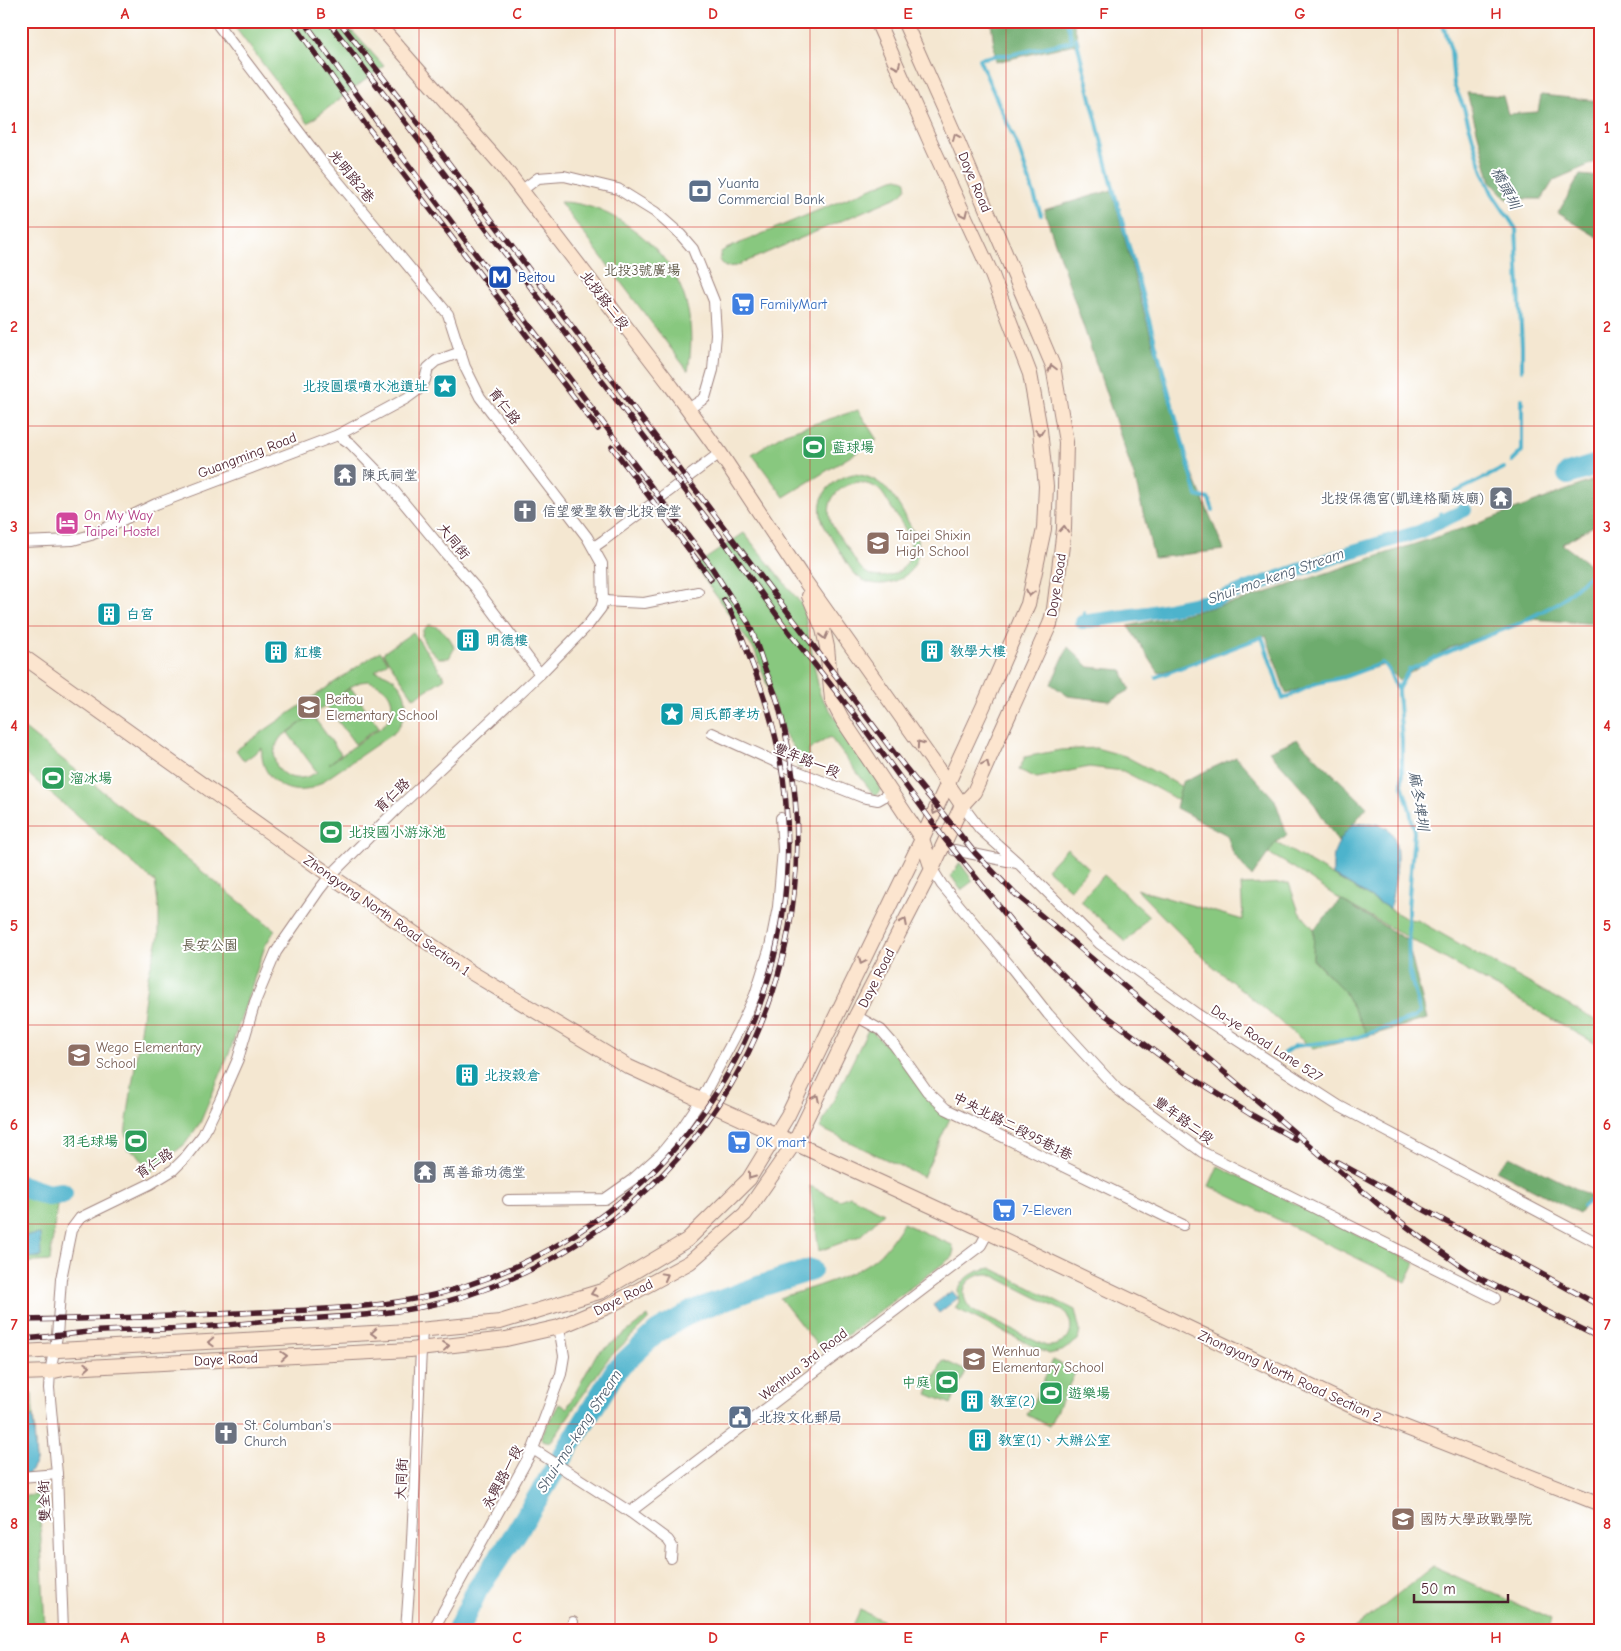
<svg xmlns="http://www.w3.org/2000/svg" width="1621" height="1651" viewBox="0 0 1621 1651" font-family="'Comic Neue','LXGW WenKai TC',sans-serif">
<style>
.green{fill:#88c87f;stroke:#697455;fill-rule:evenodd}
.forest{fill:#6eac6e;stroke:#5c664c}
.water{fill:#4db3cc;stroke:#4c697c}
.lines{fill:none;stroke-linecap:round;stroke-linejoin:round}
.stream{stroke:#4db3cc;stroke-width:4}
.canal{stroke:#4db3cc;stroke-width:14}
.river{stroke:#4db3cc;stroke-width:22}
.street-casing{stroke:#9f837e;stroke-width:12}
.secondary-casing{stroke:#9f837e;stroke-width:16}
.street{stroke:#fff;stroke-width:10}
.secondary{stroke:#fce5cf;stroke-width:14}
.rail-casing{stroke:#4a1f2b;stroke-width:5.5}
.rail{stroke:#fff;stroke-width:4;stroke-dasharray:11;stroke-linecap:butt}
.oneway{stroke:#a3827d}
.grid{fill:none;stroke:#d62828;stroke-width:1;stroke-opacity:0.55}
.labels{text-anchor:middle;stroke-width:4;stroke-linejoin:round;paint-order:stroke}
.street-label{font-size:14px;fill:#4a1f2b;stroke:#fff}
.service-label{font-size:14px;fill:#4e5e75;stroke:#fff;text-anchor:start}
.park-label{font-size:14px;fill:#605a48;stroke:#fff}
.transit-label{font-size:14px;fill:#164399;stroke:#fff;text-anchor:start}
.shop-label{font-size:14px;fill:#366cbe;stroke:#fff;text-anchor:start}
.culture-label{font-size:14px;fill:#0d838f;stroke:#fff;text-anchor:start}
.leisure-label{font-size:14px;fill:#27864d;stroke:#fff;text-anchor:start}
.worship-label{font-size:14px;fill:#5b616d;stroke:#fff;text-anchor:start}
.hotel-label{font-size:14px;fill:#b23c85;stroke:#fff;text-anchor:start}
.education-label{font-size:14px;fill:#785e54;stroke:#fff;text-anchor:start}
.water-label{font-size:15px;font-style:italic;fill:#4b5a6b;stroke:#fff}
.neatline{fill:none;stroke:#d62828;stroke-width:2}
.grid-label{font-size:16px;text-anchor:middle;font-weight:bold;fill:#d62828}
</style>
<rect width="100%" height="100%" fill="#fff"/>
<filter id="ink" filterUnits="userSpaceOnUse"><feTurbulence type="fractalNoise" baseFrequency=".02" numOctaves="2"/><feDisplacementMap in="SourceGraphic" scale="10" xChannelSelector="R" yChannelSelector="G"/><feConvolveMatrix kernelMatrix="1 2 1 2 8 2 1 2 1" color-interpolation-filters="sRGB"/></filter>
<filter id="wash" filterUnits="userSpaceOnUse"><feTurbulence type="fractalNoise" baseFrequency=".0096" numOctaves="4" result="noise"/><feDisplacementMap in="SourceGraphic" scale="20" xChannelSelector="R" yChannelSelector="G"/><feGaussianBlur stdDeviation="1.12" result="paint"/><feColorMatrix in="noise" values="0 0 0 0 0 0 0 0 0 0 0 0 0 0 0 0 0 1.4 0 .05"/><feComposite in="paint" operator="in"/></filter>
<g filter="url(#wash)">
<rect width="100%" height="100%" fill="#f4e7d1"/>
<g class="green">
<polygon points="230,21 343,21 384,66 308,123"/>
<path d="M898 178 905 180C909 188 904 193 897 197L736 266 725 267 720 260 721 252 726 249 893 179Z"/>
<path d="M560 202C583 202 605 211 624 223 678 258 699 308 688 371Z"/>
<polygon points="858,410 877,440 784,497 752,454 785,433"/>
<path d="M853 474C890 477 899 507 916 536 920 550 918 564 907 574 893 586 871 588 857 576 849 569 844 557 838 548 834 540 827 533 824 525 813 499 829 480 853 474ZM859 482C866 484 872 485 877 488 884 493 888 503 893 510 902 525 918 543 908 561 904 568 898 573 890 575 883 578 875 577 868 574 858 568 853 556 847 547 842 539 834 531 831 522 824 500 839 485 859 482Z"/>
<polygon points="744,533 803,606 820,695 879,782 880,791 875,796 830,737 809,750 809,766 798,768 794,748 785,735 755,651 695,566"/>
<path d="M429 625C440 625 453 639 454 649L449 658H439C430 650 412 634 429 625Z"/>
<polygon points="413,632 445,678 414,698 383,653"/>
<path d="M380 651 388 662 375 671C407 677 415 707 395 732L316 786C313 788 309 790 305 790 280 794 259 772 262 748L244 761 236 750ZM368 681C392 687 399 706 384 725L329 764 341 754 312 715 288 733 317 772C290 790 262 766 280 738L352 686 360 682Z"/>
<polygon points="351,688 379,727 355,744 326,705"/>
<polygon points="21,726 275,930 265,946 229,1054 200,1123 185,1144 149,1173 137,1153 127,1149 130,1142 125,1134 148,976 159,936 159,910 155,882 21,768"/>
<polygon points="1096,748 1125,756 1170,780 1407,919 1417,920 1600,1023 1600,1046 1341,900 1294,868 1167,794 1123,771 1089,767 1037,778 1019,770 1025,757 1060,750"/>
<polygon points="1067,848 1089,868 1070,889 1047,869"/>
<polygon points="960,863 973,881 961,890 951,876"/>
<polygon points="1104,875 1149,916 1126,942 1080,901"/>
<polygon points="1289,883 1299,912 1314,929 1313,960 1344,991 1368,1036 1313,1049 1208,962 1136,889 1243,920 1241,885"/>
<polygon points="869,1028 952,1114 923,1177 820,1128"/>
<polygon points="1218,1166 1415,1263 1406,1282 1209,1186"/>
<polygon points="810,1186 839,1200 850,1196 884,1213 860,1236 819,1251"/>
<polygon points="21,1196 57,1205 50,1261 21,1263"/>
<path d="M903 1223 952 1245 954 1250 952 1257 823 1353 780 1298C809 1288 858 1276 880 1254 889 1245 896 1234 903 1223Z"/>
<path d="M991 1268 1075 1310 1080 1331 1078 1340 1062 1351 1049 1354 955 1308 959 1302 958 1289C966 1276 976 1270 991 1268ZM985 1274H990L1065 1312C1078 1329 1068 1347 1046 1346L973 1311C957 1296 963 1277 985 1274Z"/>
<polygon points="648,1316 649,1319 607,1360 552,1440 549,1442 543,1440 541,1437 542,1434 559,1404 567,1408 596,1355"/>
<polygon points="943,1360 966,1371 951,1404 927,1394"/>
<polygon points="1053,1360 1076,1371 1049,1426 1027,1415"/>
<polygon points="32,1393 36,1462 21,1464 21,1394"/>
<polygon points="39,1495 45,1630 21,1630 21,1496"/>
<polygon points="1433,1566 1552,1620 1549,1630 1353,1630"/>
<polygon points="860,1610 903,1630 851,1630"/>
</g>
<g class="forest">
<polygon points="991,21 1073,21 1079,43 996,62"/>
<polygon points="1467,93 1503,96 1508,114 1538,112 1541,95 1600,101 1600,160 1554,180 1542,199 1507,199 1491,182"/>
<polygon points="1580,175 1600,177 1600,236 1597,237 1558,213"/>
<polygon points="1112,190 1141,301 1186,458 1224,550 1154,558 1135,479 1044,210"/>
<polygon points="1599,478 1600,522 1562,544 1593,567 1600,565 1600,624 1531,619 1450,648 1399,680 1384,665 1286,693 1266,635 1221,654 1159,673 1128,626 1241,601 1485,521"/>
<polygon points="1068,647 1089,667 1122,670 1130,690 1110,701 1068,696 1051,684"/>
<polygon points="1297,739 1367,807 1338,842 1310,797 1269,751"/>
<polygon points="1236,757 1275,800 1287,835 1276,842 1252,877 1233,853 1227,835 1176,808 1182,782"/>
<polygon points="1341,900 1407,940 1427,1019 1368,1036 1344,991 1313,959 1314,929"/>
<polygon points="1510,1156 1591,1196 1579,1213 1496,1170"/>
</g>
<g class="water">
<path d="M1353 824C1360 824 1369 822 1377 824 1410 829 1393 887 1390 909L1333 875C1332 849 1336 844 1353 824Z"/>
<polygon points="40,1234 41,1257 21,1258 21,1236"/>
<polygon points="952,1291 958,1298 939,1313 933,1305"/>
<polygon points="21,1417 33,1417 36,1462 21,1487"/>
</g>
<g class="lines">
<g class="stream">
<polyline points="1442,21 1451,51 1454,85 1464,108 1482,169 1492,193 1516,229 1522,346 1522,370"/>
<polyline points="1076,38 1113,188 1197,496 1209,499 1213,510"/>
<polyline points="1041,215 1018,147 979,59 998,55 1010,55 1072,41 1067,21"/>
<polyline points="1512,461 1522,451 1522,399"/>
<polyline points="1440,500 1504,468"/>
<polyline points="1441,513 1442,521"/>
<polyline points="1082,622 1084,613"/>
<path d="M1156 677 1262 637 1283 699 1317 683 1345 677 1382 663C1391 668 1391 681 1398 689"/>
<polyline points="1284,1053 1295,1046 1353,1039 1416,1017 1420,1012 1409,970 1408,908 1414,832 1410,810 1402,784 1402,740 1398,693 1398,689 1409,670 1464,645 1518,624 1558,603 1600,566"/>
<polyline points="1583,1206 1596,1195 1600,1175"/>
</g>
<polyline class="canal" points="1082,622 1147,613 1217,599 1350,552 1419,532 1465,510"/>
<g class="river">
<polyline points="1568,474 1600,464"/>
<polyline points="21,1186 48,1195 62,1193"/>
<polyline points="458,1630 477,1590 516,1533 616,1370 657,1332 693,1311 758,1287 811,1270"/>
</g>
</g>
</g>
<g filter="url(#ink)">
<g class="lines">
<g class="street-casing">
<g id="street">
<polyline points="521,191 538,178 564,176 618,189 655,212 680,234 693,249 714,301 716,334 713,370 705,398 688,409"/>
<polyline points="338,435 351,444 380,474 447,555 475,587 540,674"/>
<polyline points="21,542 73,540 91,535 156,504 338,435 407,398 418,390 425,380 428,368 436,361 461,352"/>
<polyline points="594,547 604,540 720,453"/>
<polyline points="603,601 644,603 698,592"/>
<polyline points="712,733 789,768 862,797 878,800 892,792"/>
<polyline points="962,805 980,829 1018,863 1100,944 1197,1014 1339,1106 1600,1244"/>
<polyline points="954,850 1017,863"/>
<polyline points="932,869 942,885 1011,967 1048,1014 1117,1089 1202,1152 1495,1298"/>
<polyline points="856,1016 881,1030 895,1046 927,1091 946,1109 1183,1225"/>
<polyline points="508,1200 605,1199 632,1180 661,1154 682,1128 701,1100 739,1029 755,995 770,947 778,907 783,850 781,818"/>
<polyline points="533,1449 630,1512 668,1540 672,1546 671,1558"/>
<polyline points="21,1477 57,1474"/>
<polyline points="630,1512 976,1249 981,1245 988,1232"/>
<polyline points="63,1630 57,1474 49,1388 50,1372 57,1336 61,1279 71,1230 80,1218 150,1184 173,1170 184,1159 203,1135 220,1100 238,1059 255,1002 276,952 319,890 330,876 398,808 540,674 588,625 601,608 603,601 602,564 587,537 480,397 465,367 448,314 322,162 215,21"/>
<polyline points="406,1630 411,1561 422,1329"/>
<polyline points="433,1630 533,1449 561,1374 564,1356 559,1327"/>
<polyline points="571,1630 573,1622"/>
</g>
</g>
<g class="secondary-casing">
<g id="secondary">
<polyline points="375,21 505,169 672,387 720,453 800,574 931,759 962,805"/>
<polyline points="809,596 823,629 827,647 832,700 842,719 922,839 932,869"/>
<polyline points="21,655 318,867 472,973 629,1067 973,1225 1356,1408 1600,1504"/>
<polyline points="21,1352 409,1331 500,1322 602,1291 687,1240 749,1179 788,1115 922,839 983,707 1028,604 1044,529 1046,486 1040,430 1030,374 992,275 934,150 877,21"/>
<polyline points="21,1373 50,1372 68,1368 410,1350 506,1339 559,1327 609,1306 690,1262 745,1214 795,1142 856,1016 932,869 962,805 974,792 1050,624 1054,609 1064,529 1066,442 1053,366 955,135 904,21"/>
</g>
</g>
<use href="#street" class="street"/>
<use href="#secondary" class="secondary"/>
<g class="rail-casing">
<g id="rail">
<polyline points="292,21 366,125 598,429"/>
<polyline points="328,21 726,544 789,632 853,713 944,838 1019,931 1096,1008 1174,1066 1250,1114 1295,1139"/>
<polyline points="339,21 423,129 904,766 975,853 1014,893 1054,926 1379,1205 1427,1242 1479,1278 1600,1338"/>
<polyline points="612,447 711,579"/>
<polyline points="1337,1162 1600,1306"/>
<path d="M21 1320C101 1319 181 1316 260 1312 329 1309 399 1308 465 1286 698 1210 829 978 776 739 769 709 759 681 748 653 741 635 735 617 724 600"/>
<path d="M21 1339C44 1338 66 1334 89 1332 113 1330 138 1330 163 1329 199 1328 235 1324 271 1321 336 1317 403 1316 465 1296 716 1215 847 959 779 707 776 694 770 681 765 669 760 654 755 638 749 624 745 617 739 609 734 602 725 589 717 575 708 562L398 151 304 21"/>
</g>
</g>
<use href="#rail" class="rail"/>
</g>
<defs><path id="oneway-chevron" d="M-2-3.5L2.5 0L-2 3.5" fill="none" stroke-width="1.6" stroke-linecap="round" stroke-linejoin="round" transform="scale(1.25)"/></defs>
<g class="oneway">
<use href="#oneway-chevron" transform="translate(897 66) rotate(66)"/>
<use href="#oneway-chevron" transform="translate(956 137) rotate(-113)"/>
<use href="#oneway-chevron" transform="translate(964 214) rotate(65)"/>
<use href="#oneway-chevron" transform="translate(1052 368) rotate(-105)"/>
<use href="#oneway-chevron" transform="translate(1040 432) rotate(82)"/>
<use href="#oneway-chevron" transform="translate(1064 529) rotate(-86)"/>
<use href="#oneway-chevron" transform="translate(1030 593) rotate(102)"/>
<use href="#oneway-chevron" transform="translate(824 636) rotate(76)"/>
<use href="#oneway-chevron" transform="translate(920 744) rotate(-125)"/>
<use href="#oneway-chevron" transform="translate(986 764) rotate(-65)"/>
<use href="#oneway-chevron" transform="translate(935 811) rotate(115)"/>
<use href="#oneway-chevron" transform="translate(904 922) rotate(-63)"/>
<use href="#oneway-chevron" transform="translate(862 961) rotate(116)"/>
<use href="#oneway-chevron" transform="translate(816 1098) rotate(-64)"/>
<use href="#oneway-chevron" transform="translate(751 1176) rotate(126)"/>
<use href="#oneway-chevron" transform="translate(665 1276) rotate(-29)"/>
<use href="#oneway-chevron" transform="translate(594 1293) rotate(162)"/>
<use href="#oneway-chevron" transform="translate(374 1333) rotate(177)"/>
<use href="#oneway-chevron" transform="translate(211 1342) rotate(177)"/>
<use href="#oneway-chevron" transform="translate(446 1346) rotate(-6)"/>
<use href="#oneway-chevron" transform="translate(284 1356) rotate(-3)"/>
<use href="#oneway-chevron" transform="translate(87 1367) rotate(-3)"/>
</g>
</g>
<path class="grid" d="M223 21V1630M419 21V1630M615 21V1630M810 21V1630M1006 21V1630M1202 21V1630M1398 21V1630M21 227H1600M21 426H1600M21 626H1600M21 826H1600M21 1025H1600M21 1224H1600M21 1424H1600"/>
<defs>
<g id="bank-square" transform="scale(1.25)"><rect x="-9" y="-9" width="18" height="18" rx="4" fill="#5c6f8a" stroke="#fff"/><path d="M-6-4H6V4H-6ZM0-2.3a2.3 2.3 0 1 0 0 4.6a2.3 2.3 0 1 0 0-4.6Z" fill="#fff"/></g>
<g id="metro-square" transform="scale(1.25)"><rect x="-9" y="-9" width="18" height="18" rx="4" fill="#1a4fb4" stroke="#fff"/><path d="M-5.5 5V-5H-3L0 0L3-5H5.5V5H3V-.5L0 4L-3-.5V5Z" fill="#fff"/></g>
<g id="supermarket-square" transform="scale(1.25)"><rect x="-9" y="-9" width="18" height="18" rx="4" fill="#3f7fe0" stroke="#fff"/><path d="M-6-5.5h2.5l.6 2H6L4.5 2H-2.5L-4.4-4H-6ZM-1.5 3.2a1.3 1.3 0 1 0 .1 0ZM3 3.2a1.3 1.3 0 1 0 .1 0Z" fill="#fff"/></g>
<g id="sight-square" transform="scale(1.25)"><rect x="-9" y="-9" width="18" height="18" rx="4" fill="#0f9aa8" stroke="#fff"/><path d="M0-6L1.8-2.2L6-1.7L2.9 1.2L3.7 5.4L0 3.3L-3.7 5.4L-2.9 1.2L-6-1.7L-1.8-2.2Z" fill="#fff"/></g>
<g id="stadium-square" transform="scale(1.25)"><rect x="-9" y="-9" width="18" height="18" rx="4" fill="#2e9e5b" stroke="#fff"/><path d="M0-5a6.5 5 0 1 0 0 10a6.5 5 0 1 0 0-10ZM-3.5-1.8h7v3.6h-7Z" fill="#fff"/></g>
<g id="temple-square" transform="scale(1.25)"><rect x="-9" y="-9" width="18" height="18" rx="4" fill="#6b7280" stroke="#fff"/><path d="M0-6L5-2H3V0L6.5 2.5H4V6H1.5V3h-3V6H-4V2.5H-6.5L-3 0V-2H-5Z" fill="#fff"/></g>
<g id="church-square" transform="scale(1.25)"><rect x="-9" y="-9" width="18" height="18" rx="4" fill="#6b7280" stroke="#fff"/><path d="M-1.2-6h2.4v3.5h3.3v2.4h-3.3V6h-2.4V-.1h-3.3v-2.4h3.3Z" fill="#fff"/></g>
<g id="hotel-square" transform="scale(1.25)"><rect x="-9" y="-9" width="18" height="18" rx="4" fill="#d1479c" stroke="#fff"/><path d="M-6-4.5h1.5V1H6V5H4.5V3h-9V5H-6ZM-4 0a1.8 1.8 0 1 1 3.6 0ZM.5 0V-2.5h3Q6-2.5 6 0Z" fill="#fff"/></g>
<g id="school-square" transform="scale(1.25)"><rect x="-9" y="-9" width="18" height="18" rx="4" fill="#8d6e63" stroke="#fff"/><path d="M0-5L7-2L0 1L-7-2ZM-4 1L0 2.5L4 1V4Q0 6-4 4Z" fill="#fff"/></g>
<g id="building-square" transform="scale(1.25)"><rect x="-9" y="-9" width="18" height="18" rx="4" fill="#0f9aa8" stroke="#fff"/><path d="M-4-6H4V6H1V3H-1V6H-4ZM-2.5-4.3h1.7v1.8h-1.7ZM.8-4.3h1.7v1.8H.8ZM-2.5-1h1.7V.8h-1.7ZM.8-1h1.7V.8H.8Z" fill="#fff"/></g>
<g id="civic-square" transform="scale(1.25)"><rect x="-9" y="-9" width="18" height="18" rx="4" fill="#5c6f8a" stroke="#fff"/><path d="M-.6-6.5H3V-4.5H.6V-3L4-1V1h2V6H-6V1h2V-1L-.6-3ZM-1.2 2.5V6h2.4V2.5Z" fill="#fff"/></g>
<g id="university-square" transform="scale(1.25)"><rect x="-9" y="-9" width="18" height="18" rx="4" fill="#8d6e63" stroke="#fff"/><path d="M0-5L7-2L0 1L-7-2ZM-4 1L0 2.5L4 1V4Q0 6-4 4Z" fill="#fff"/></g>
</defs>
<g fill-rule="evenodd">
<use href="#bank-square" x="700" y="191"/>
<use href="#metro-square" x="500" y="277"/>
<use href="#supermarket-square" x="743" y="304"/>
<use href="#sight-square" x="445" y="386"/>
<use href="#stadium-square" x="814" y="447"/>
<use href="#temple-square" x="345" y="475"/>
<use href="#temple-square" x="1501" y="498"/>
<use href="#church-square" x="525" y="511"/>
<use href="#hotel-square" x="67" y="523"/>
<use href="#school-square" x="878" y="543"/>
<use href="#building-square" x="109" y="614"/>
<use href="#building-square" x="468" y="640"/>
<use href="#building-square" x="932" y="651"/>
<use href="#building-square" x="276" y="652"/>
<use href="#school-square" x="309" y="707"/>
<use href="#sight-square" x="672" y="714"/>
<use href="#stadium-square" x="53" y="778"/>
<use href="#stadium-square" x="331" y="832"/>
<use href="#school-square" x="79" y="1055"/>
<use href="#building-square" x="467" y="1075"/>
<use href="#stadium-square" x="136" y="1141"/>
<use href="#supermarket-square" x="739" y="1142"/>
<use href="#temple-square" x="425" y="1172"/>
<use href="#supermarket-square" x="1004" y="1210"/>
<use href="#school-square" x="974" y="1359"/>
<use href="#stadium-square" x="947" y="1382"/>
<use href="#stadium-square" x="1051" y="1393"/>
<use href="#building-square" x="972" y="1401"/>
<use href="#civic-square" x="740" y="1417"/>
<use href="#church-square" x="226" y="1433"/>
<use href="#building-square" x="980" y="1440"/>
<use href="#university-square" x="1403" y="1519"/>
</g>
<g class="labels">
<g class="street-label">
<text transform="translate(352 176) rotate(51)" y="5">光明路2巷</text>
<text transform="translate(975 182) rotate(67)" y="5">Daye Road</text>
<text transform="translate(605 300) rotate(53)" y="5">北投路二段</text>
<text transform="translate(505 406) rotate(53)" y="5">育仁路</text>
<text transform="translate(247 455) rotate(-21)" y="5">Guangming Road</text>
<text transform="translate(454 541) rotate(51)" y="5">大同街</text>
<text transform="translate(1056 585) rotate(-81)" y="5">Daye Road</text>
<text transform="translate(807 760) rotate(22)" y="5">豐年路一段</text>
<text transform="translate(392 795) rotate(-44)" y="5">育仁路</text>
<text transform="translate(387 915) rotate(35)" y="5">Zhongyang North Road Section 1</text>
<text transform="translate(876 978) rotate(-63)" y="5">Daye Road</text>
<text transform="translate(1267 1043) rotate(33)" y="5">Da-ye Road Lane 527</text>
<text transform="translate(1184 1120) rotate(36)" y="5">豐年路二段</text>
<text transform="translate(1013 1126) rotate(27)" y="5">中央北路二段95巷1巷</text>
<text transform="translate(154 1163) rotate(-34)" y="5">育仁路</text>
<text transform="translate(623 1297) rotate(-27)" y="5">Daye Road</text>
<text transform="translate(226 1359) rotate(-3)" y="5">Daye Road</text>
<text transform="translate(803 1364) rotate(-38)" y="5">Wenhua 3rd Road</text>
<text transform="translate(1290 1376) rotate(25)" y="5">Zhongyang North Road Section 2</text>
<text transform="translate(502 1477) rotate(-62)" y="5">永興路一段</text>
<text transform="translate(401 1479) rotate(-87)" y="5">大同街</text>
<text transform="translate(44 1501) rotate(-93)" y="5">雙全街</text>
</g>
<g class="service-label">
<text x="718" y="188">Yuanta<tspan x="718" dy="16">Commercial Bank</tspan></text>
<text x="758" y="1422">北投文化郵局</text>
</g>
<g class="park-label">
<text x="642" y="275">北投3號廣場</text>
<text x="210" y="950">長安公園</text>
</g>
<g class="transit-label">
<text x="518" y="282">Beitou</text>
</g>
<g class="shop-label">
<text x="760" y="309">FamilyMart</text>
<text x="756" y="1147">OK mart</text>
<text x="1022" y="1215">7-Eleven</text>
</g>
<g class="culture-label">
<text x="428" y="391" text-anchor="end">北投圓環噴水池遺址</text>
<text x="126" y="619">白宮</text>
<text x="486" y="645">明德樓</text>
<text x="950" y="656">教學大樓</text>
<text x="294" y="657">紅樓</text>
<text x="690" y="719">周氏節孝坊</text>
<text x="484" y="1080">北投穀倉</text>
<text x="990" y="1406">教室(2)</text>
<text x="998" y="1445">教室(1)、大辦公室</text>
</g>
<g class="leisure-label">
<text x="832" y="452">藍球場</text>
<text x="70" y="783">溜冰場</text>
<text x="348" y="837">北投國小游泳池</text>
<text x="118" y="1146" text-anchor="end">羽毛球場</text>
<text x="930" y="1387" text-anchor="end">中庭</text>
<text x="1068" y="1398">遊樂場</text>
</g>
<g class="worship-label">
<text x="362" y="480">陳氏祠堂</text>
<text x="1484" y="503" text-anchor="end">北投保德宮(凱達格蘭族廟)</text>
<text x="542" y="516">信望愛聖教會北投會堂</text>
<text x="442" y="1177">萬善爺功德堂</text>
<text x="244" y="1430">St. Columban's<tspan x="244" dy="16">Church</tspan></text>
</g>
<g class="hotel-label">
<text x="84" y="520">On My Way<tspan x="84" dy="16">Taipei Hostel</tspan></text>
</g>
<g class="education-label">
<text x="896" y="540">Taipei Shixin<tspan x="896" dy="16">High School</tspan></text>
<text x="326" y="704">Beitou<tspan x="326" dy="16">Elementary School</tspan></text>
<text x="96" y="1052">Wego Elementary<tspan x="96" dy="16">School</tspan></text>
<text x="992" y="1356">Wenhua<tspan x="992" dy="16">Elementary School</tspan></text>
<text x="1420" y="1524">國防大學政戰學院</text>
</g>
<g class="water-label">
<text transform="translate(1506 188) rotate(62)" y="5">橋頭圳</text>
<text transform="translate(1276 576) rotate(-19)" y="5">Shui-mo-keng Stream</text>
<text transform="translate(1419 801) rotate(81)" y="5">麻冬埤圳</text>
<text transform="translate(579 1431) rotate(-57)" y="5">Shui-mo-keng Stream</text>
</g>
</g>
<rect width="1621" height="1651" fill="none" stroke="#fff" stroke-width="55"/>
<path d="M1414 1594v8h94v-8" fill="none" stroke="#4a1f2b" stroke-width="2.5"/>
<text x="1421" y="1594" font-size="15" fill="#4a1f2b" stroke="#ffffff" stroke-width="4" paint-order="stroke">50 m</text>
<rect x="28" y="28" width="1566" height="1596" class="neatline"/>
<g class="grid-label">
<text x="125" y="19">A</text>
<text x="321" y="19">B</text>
<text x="517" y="19">C</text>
<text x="713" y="19">D</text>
<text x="908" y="19">E</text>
<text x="1104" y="19">F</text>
<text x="1300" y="19">G</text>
<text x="1496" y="19">H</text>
<text x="14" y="133">1</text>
<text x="1607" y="133">1</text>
<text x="14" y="332">2</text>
<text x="1607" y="332">2</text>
<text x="14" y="532">3</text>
<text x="1607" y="532">3</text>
<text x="14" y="731">4</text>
<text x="1607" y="731">4</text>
<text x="14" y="931">5</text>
<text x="1607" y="931">5</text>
<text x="14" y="1130">6</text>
<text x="1607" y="1130">6</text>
<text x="14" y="1330">7</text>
<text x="1607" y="1330">7</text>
<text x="14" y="1529">8</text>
<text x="1607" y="1529">8</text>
<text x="125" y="1643">A</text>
<text x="321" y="1643">B</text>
<text x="517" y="1643">C</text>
<text x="713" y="1643">D</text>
<text x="908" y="1643">E</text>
<text x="1104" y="1643">F</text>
<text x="1300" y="1643">G</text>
<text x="1496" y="1643">H</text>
</g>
</svg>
